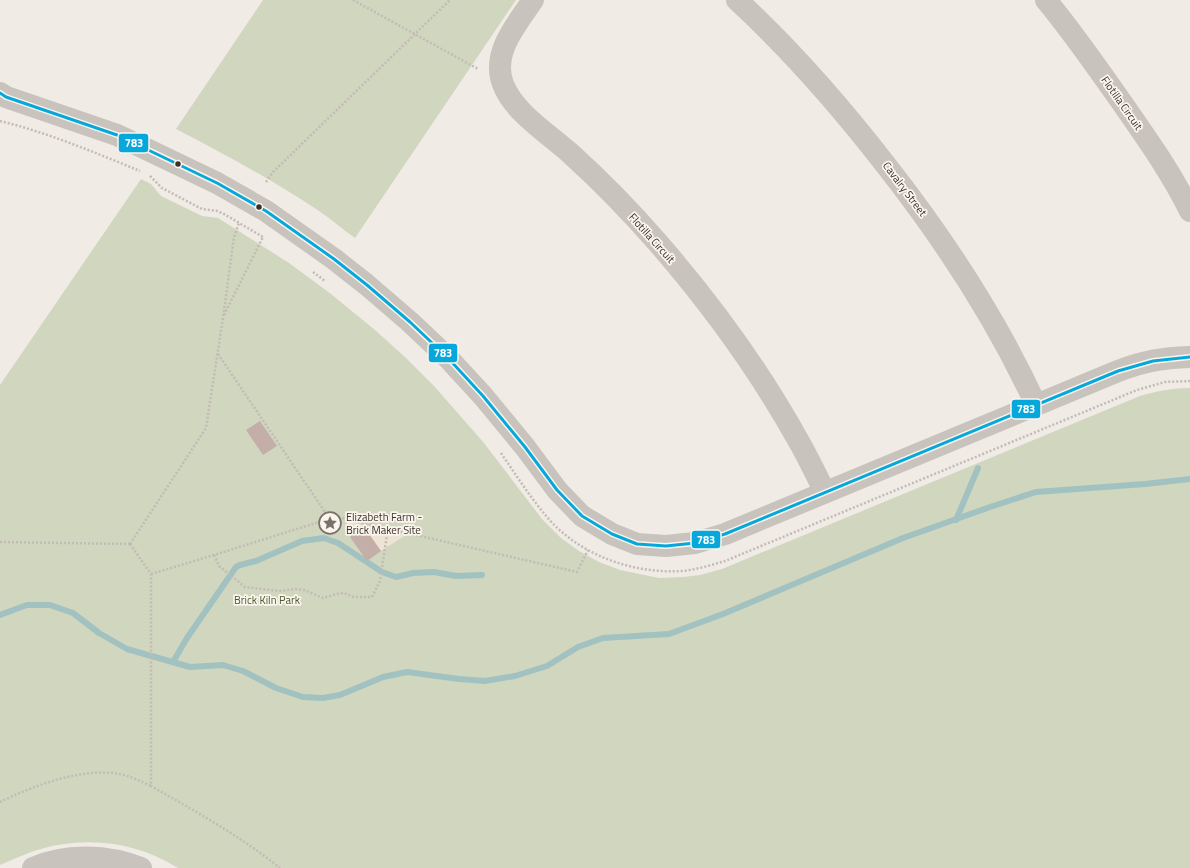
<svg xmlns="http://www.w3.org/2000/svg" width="1190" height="868" viewBox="0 0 1190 868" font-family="'Titillium Web',sans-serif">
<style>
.green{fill:#d1d6bf}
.plaza{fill:#eee3d5}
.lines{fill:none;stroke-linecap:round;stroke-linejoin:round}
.stream{stroke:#a1c2c1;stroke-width:6}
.building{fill:#c3afa7}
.path{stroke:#c2bbb6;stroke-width:2.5;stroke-dasharray:2 2;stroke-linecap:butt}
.minor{stroke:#c9c3be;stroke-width:22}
.bus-1-casing{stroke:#fbf5ee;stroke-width:6}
.bus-1{stroke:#06a8db;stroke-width:3}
.bus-dot{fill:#3b302b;stroke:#fbf5ee;stroke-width:1.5}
.labels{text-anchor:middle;stroke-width:3.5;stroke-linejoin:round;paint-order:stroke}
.street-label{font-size:11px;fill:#3b302b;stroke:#fbf5ee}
.poi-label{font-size:11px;fill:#3b302b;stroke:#fbf5ee;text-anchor:start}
.park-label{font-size:11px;fill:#4a5a2e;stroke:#fbf5ee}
.line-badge{stroke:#fbf5ee;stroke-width:1.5}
.badge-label{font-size:11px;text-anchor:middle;font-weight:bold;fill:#fff}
</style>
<rect width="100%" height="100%" fill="#f0ebe5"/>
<g class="green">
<path d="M263 0H516L355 238C342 229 330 218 316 209 271 179 224 154 176 129Z"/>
<path d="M141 179 151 184 161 196 202 216 218 218 289 263 331 294 375 330 405 357 434 386 484 443 542 519 561 538 579 551 599 562 620 570 659 578 683 577 700 575 722 569 1140 396C1157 391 1172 388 1190 388V868H178C134 840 80 835 31 852 20 856 10 861 0 865V385Z"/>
</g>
<polygon class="plaza" points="345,521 406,535 381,551 364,527 354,534"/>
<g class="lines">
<g class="stream">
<polyline points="956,520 978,468"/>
<polyline points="0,615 27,605 50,605 73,613 99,633 127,649 190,667 223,665 243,671 276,688 303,697 323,698 340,695 383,677 407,672 459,679 485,681 515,676 547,666 578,647 603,638 669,634 723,614 903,538 993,506 1036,492 1145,484 1190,479"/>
<polyline points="173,662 187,638 236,567 240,565 256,561 302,541 324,538 338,543 382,572 396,577 413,573 434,572 456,576 482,575"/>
</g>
</g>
<g class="building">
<polygon points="260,421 277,446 263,455 246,430"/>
<polygon points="364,527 381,551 367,561 350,537"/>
</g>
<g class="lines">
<g class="path">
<polyline points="353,0 478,69"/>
<path d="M0 121C46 132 96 153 140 171"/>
<polyline points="150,176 162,188 202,209 217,211 224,214 263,237"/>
<polyline points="266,182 273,172 450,0"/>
<polyline points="313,272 325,281"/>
<polyline points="224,315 263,237"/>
<polyline points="218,354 329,518"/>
<path d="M501 453C516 475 530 497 547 517 579 555 633 574 681 571 696 570 711 565 725 561L1137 390 1165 382 1190 381"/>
<polyline points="0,542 130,544"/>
<path d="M130 544 151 574V786C195 811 240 836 280 868"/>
<polyline points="130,544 206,428 223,318 234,237 239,223"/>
<polyline points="214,555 219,566 245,587 279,591 296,589 304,590 323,598 337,594 344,593 354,597 372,597 380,581 388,528"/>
<polyline points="151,574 214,555 335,517 342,518 577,572 588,550"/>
<path d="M0 802C33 786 82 767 119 774 130 776 140 781 151 786"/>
</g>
<g class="minor">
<path d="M533 0C517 24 491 53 503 84 514 113 549 134 571 154 602 182 631 212 658 243 711 304 759 370 798 440 808 457 816 475 825 492"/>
<path d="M737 0C791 50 840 106 885 164 944 239 996 318 1036 405"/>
<path d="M1046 0C1075 35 1101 73 1127 110 1150 143 1173 176 1190 211"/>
<path d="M0 93 6 97 117 135 217 183 266 211 334 259 367 285 410 322 448 358 483 396 525 447 557 490 582 516 612 534 637 544 666 546 695 543 725 534 1118 371C1144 361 1162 358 1190 357"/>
<path d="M33 868C66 853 108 855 141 868"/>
</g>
<g class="bus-1-casing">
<polyline id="bus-1" points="0,93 6,97 117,135 217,183 266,211 334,259 367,285 410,322 448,358 483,396 525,447 557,490 582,516 612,534 637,544 666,546 695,543 725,534 1118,371 1153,361 1190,357"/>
</g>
<use href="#bus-1" class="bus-1"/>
</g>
<defs>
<g id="sight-ring" transform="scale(1.15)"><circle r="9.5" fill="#fbf5ee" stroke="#7a716c" stroke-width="1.5"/><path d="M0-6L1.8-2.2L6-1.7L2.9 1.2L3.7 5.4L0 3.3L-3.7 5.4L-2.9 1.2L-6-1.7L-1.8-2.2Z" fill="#7a716c"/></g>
</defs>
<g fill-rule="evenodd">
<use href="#sight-ring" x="330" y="523"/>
</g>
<g class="bus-dot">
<circle cx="178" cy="164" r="3.5"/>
<circle cx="259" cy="207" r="3.5"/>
</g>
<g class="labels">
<g class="street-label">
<text transform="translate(1122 103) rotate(55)" y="4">Flotilla Circuit</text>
<text transform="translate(905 189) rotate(53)" y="4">Cavalry Street</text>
<text transform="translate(652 238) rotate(48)" y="4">Flotilla Circuit</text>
</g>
<g class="poi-label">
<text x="346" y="521">Elizabeth Farm -<tspan x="346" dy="13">Brick Maker Site</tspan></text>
</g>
<g class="park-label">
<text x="267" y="604">Brick Kiln Park</text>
</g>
</g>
<g class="line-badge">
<rect x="118" y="133" width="31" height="20" rx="4" fill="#06a8db"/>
<rect x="428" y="343" width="30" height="20" rx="4" fill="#06a8db"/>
<rect x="1011" y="399" width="30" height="20" rx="4" fill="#06a8db"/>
<rect x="691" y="530" width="30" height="19" rx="4" fill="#06a8db"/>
</g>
<g class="badge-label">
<text x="134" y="147">783</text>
<text x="443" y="357">783</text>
<text x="1026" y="413">783</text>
<text x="706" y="544">783</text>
</g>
</svg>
